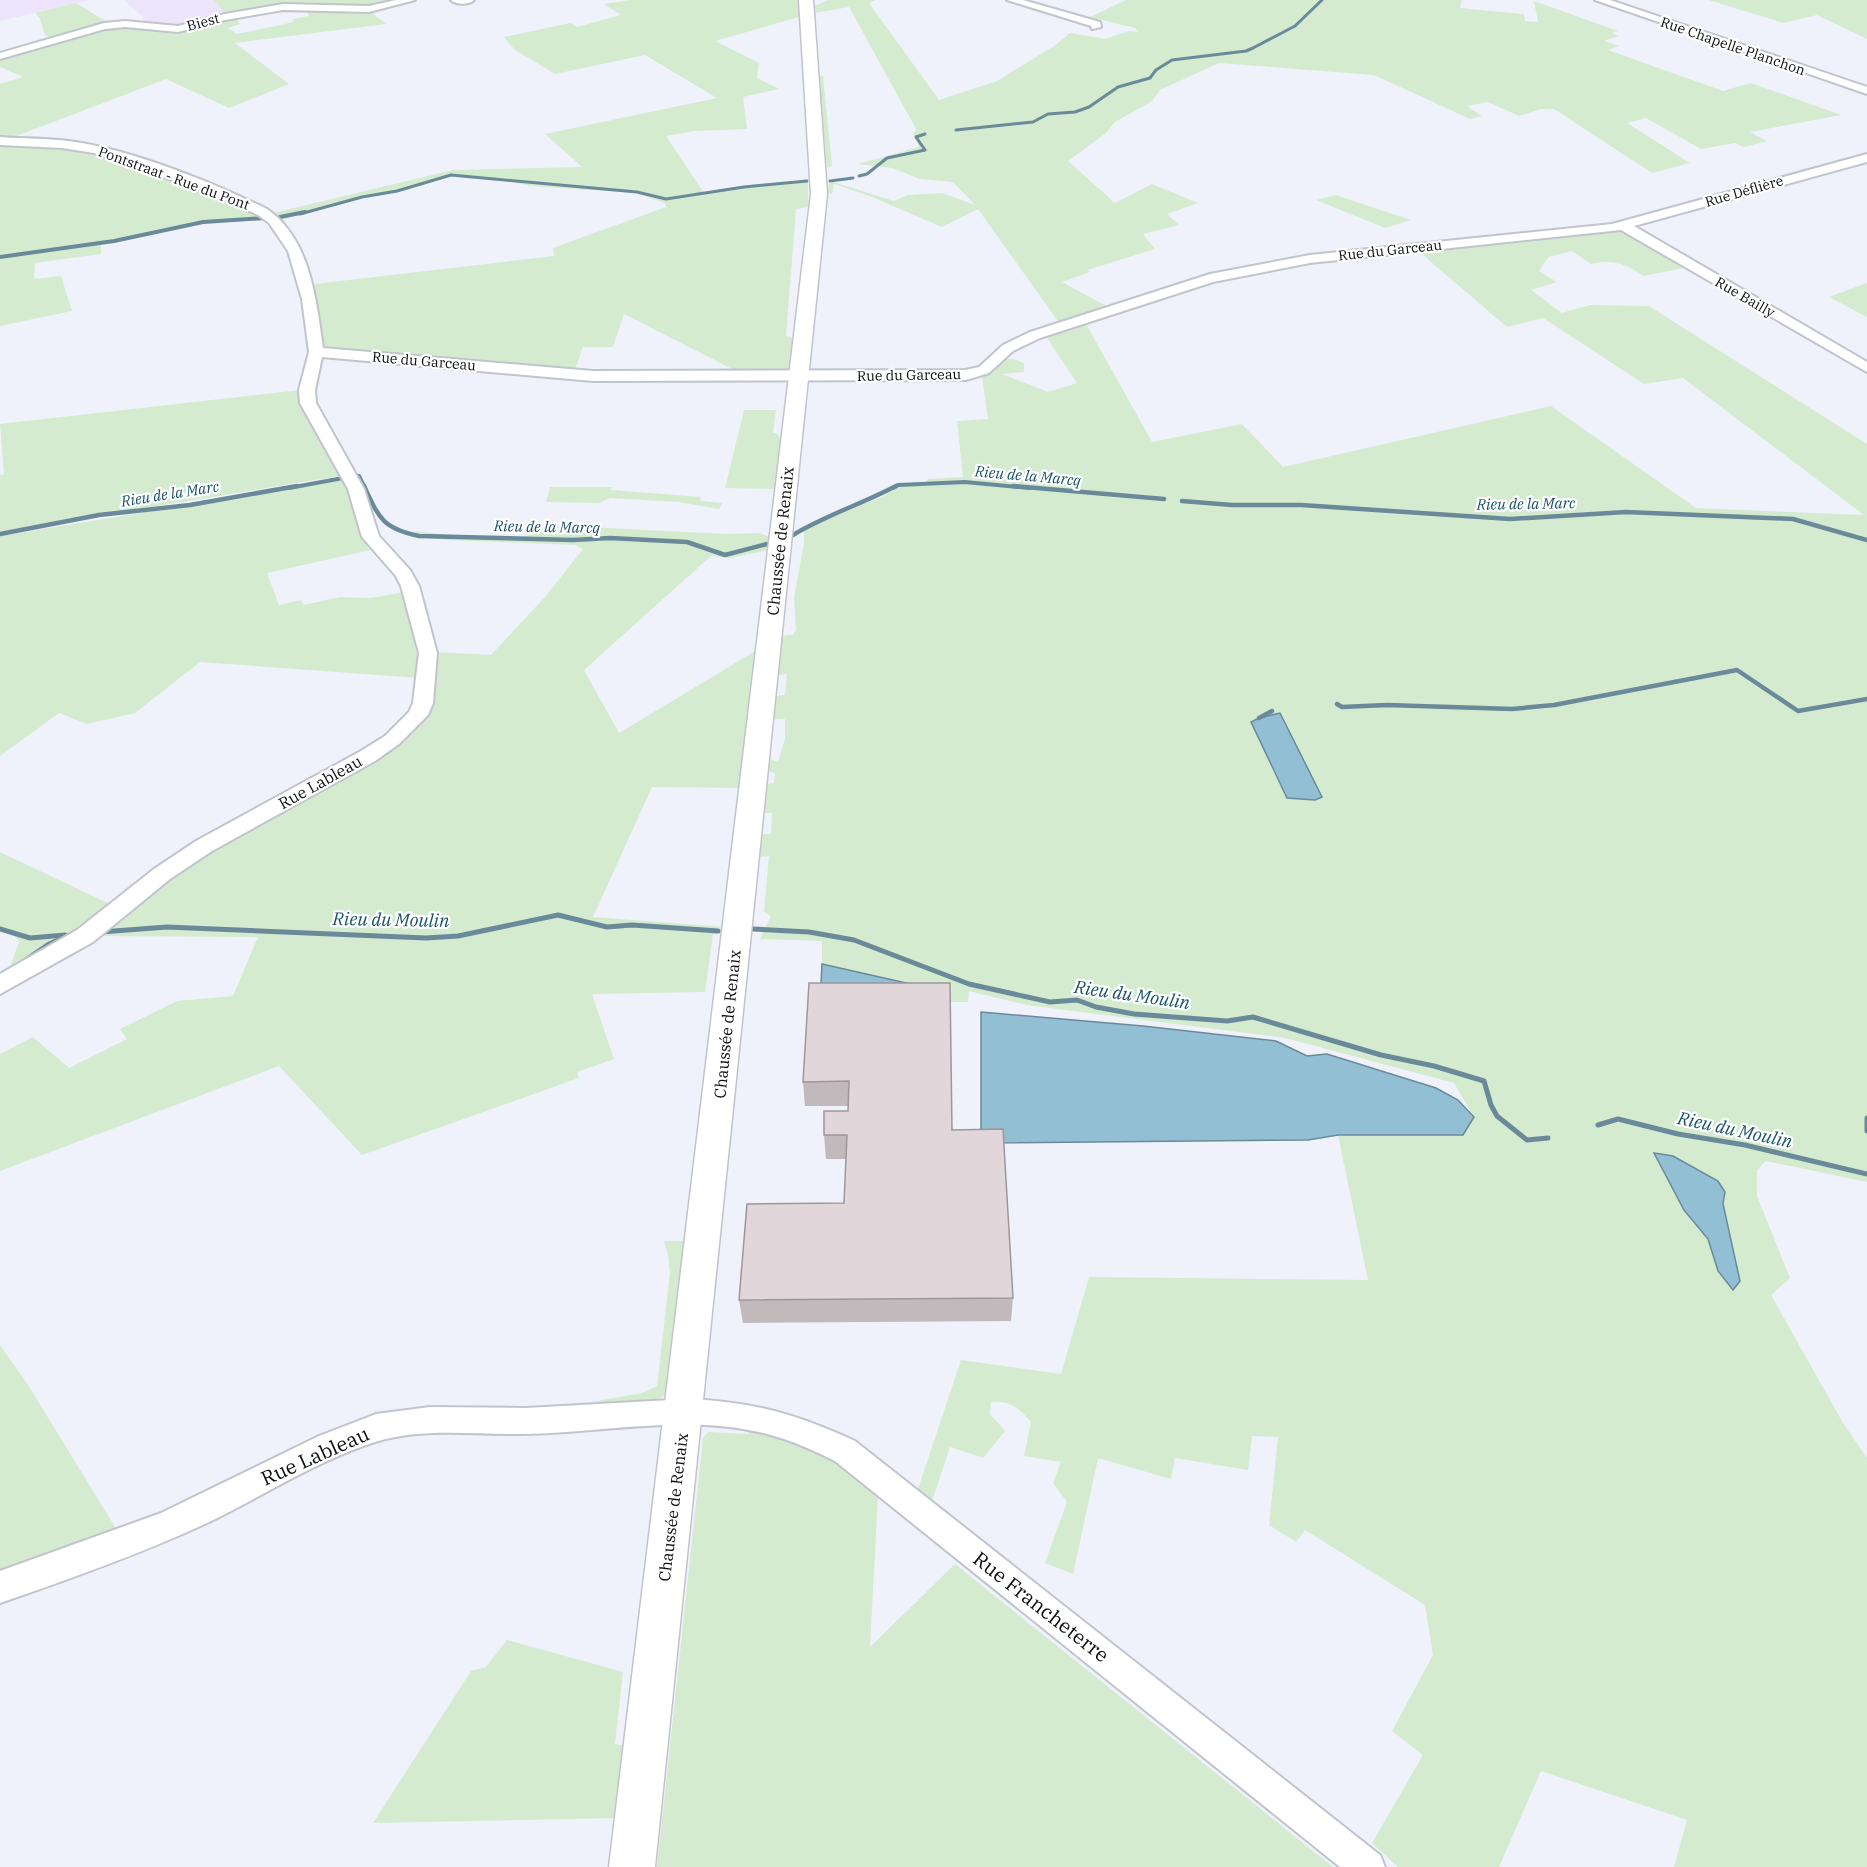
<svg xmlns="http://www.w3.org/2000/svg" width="1867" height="1867" viewBox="0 0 1867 1867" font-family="'IBM Plex Serif',serif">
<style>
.industrial{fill:#ebe4fa}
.green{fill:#d4ebcf}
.water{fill:#93bfd5;stroke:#6a8a9a;stroke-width:1.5}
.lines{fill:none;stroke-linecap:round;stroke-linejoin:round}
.stream-far3{stroke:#6a8a9a;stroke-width:3}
.stream-far2{stroke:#6a8a9a;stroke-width:4}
.stream-far1{stroke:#6a8a9a;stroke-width:4.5}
.stream{stroke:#6a8a9a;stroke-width:5}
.minor-casing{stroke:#c2c4cd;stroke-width:4}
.major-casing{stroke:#c2c4cd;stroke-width:3}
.minor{fill:#fff;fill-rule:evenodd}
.major{fill:#fff;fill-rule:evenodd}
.wall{fill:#c2b9bc}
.building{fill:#e1d7db;stroke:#9e9699;stroke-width:1.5}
.labels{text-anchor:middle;stroke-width:4.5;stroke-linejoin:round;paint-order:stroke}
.far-street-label{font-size:14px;fill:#0c0d0f;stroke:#fff}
.far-water-label{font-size:15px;font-style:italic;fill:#195168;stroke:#fff}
.street-label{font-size:16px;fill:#0c0d0f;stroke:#fff}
.water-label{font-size:18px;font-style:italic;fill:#195168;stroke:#fff}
.near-street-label{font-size:20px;fill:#0c0d0f;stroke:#fff}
</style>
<rect width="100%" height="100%" fill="#eff2fb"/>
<g class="industrial">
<polygon points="0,0 89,0 0,21"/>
<polygon points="124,0 216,0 234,14 175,28 143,24 143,17"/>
</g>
<g class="green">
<polygon points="214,0 401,0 364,7 313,4 232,14 225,13"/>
<polygon points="630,0 798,0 799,17 715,41 759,63 757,78 779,89 743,97 747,129 695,131 666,136 704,193 740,186 808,180 808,207 796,209 786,336 793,338 788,372 740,373 624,314 613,347 583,347 574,372 337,350 322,345 306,267 314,284 554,256 553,248 666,207 665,203 636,193 531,186 501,180 453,175 407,190 364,198 283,219 291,236 288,237 244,200 247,199 273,213 453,170 582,167 545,134 717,98 645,55 555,74 515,50 504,37 570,23 577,27 621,15 604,4"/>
<polygon points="829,0 876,0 869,3 939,100 997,81 1054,46 1070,33 1105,39 1129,31 1139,32 1135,28 1090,17 1126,0 1462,0 1460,8 1524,14 1525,21 1538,22 1534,1 1618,31 1611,33 1619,36 1604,41 1619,46 1608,50 1723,91 1751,83 1841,115 1750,132 1767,141 1744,147 1735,143 1701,149 1646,118 1627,123 1690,163 1652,173 1554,109 1541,109 1519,116 1488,102 1467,106 1482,116 1470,119 1374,75 1219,63 1160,90 1152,101 1115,122 1106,133 1068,161 1115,203 1152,184 1198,203 1167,214 1179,225 1143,234 1155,249 1087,270 1090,272 1062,282 1112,309 1060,324 978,209 942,227 872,197 834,184 832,194 827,193 829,183 833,182 894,201 908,195 942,193 975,205 953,182 920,179 892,168 858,164 919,147 913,133 916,131 915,127 849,7 815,13 814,6"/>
<polygon points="1709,0 1867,0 1867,39 1817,15 1783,23"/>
<polygon points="76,3 110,24 54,39 45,35 40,19 35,13"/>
<polygon points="305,7 368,10 386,24 235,43 289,84 229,108 166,79 6,140 0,139 0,84 23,77 0,67 0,57 117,25 175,30 234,16 240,24 228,28 237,34 294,22 292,19 309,16"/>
<polygon points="818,76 823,76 832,166 827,167"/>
<polygon points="7,144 76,149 169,179 248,208 248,206 266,220 201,224 197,221 79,246 101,245 101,254 35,263 34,279 61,276 72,311 0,326 0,148"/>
<polygon points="1336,195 1411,220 1385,228 1316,200"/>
<path d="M1618 230 1626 235 1634 232 1686 266 1684 268 1643 276C1627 264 1611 259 1591 264L1572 251 1548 257 1539 271 1557 282 1531 290 1562 313 1590 305 1649 306 1867 444V1182L1766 1161 1757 1170V1196L1790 1278 1771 1295 1843 1423 1867 1458V1867H1674L1687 1820 1541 1771 1499 1867H1398L1372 1843 1423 1755 1392 1731 1433 1655 1425 1605 1305 1530 1296 1542 1269 1525 1278 1437 1252 1436 1248 1470 1175 1458 1171 1479 1098 1458 1073 1574 1045 1563 1067 1502 1053 1483 1061 1462 1024 1456 1031 1422C1019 1408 1010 1400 991 1402L990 1414 1005 1431 983 1458 950 1447 930 1507 916 1495 961 1360 1061 1374 1089 1277 1368 1280 1338 1135H1463L1474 1117 1454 1083 1285 1038 1026 1005 969 991 968 1002H912L915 985 822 964V941L760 939 771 916 764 912 769 856 759 857 761 834H771L772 813H763L764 789 769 784 774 783 775 773 767 771 769 759 778 762 785 739V719H774L775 696 785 695 787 674 778 675 780 638 786 635H793L796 630 794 598 804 543V529L884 496 901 486H923L928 479 963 477 957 421 988 419 982 376 991 369 995 371 1002 360 1013 359 1024 363V372L1002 374 1048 392 1077 383 1045 335 1085 322 1152 442 1242 424 1283 467 1551 406 1696 508 1864 515 1683 378 1644 384 1543 318 1507 327 1417 250Z"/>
<polygon points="1867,283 1867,317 1829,297"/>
<polygon points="300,390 301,404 345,475 0,532 0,475 4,474 0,424"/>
<polygon points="744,410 776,410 773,433 777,433 781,440 775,489 725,488"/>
<polygon points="342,480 347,488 352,487 362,535 368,548 375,549 267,573 279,605 301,600 304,605 340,597 371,598 404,592 421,673 419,678 200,662 135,713 87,724 59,713 0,756 0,536"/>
<polygon points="550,487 612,487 611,490 701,497 700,501 722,503 719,509 679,502 610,498 599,503 546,502"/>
<path d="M567 526 726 534 759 533 770 537 769 550 731 558 711 556 584 670 619 733 757 650 741 788 652 787 593 917 724 927 723 934H713L705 992 592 994 614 1059 577 1072 579 1078 362 1155 279 1066 0 1171V1054L33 1037 69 1068 127 1039 120 1029 177 1001 233 996 258 937 94 936 197 857 335 783 410 727 436 652 491 655 545 597 583 549 575 545 448 540 408 536 416 531C437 534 515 543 532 534 535 532 536 529 539 527Z"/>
<polygon points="0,852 114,906 73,935 9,970 19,942 13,933 0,929"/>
<polygon points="664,1241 686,1241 669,1391 662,1397 648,1404 564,1407 642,1393 657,1386 670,1273 668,1254"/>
<polygon points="0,1345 28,1385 120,1535 0,1582"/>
<polygon points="754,1422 780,1428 884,1490 878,1496 870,1647 955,1564 1333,1867 657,1867 703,1438 708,1432 748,1434"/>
<polygon points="507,1640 623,1672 615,1744 624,1746 616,1818 373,1823 471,1671 486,1667"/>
</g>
<g class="water">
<polygon points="1280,713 1322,797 1315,800 1287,798 1251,722 1259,718"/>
<polygon points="822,964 915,985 820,1003"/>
<polygon points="981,1012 1143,1026 1276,1041 1307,1056 1327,1054 1436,1088 1458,1100 1474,1117 1463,1135 1338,1135 1308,1140 981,1143"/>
<polygon points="1654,1153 1673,1156 1718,1181 1725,1192 1723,1204 1740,1281 1733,1290 1718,1271 1708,1239 1684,1210"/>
</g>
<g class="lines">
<g class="stream-far3">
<polyline points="956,130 1033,122 1048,114 1075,112 1089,107 1118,87 1150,78 1156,70 1172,60 1246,51 1253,48 1295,26 1322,0"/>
<polyline points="859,176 867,174 887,158 925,150 916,137 925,134"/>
<polyline points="830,181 853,178"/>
<polyline points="300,214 362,197 397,191 451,175 637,192 666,199 744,187 807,181"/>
</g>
<g class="stream-far2">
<polyline points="280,217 305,212"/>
<polyline points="0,257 114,241 203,222 265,218"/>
<polyline points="354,475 359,476 365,488"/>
<polyline points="289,488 343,478"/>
<polyline points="893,488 898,485 965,482 1030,488"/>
</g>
<g class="stream-far1">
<path d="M364 486C379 518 382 528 419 536L573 540 610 538 687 542 725 555 767 544"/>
<polyline points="1013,486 1164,499"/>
<polyline points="1182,501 1232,505 1301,505 1510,519 1626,512 1793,519 1867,540"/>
<polyline points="0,534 99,515 190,505 297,486"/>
<path d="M793 535C826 515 862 504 896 486"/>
<polyline points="1337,704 1342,707 1387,705 1512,709 1554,705 1737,670 1798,711 1867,699"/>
<polyline points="1259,718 1272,711"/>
</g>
<g class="stream">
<polyline points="0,929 30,938 65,935"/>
<polyline points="753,929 809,932 854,940 969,984 1050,1002 1077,1000 1096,1007 1134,1014 1227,1021 1253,1017 1381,1055 1434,1066 1484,1081 1491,1105 1497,1116 1527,1140 1548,1138"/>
<polyline points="101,932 167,927 426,938 458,936 558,915 607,927 632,925 718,931"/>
<polyline points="27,959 49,944 68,936"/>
<polyline points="1867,1118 1867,1131"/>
<polyline points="1598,1125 1618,1119 1678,1134 1745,1145 1867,1174"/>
</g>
<g class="minor-casing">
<g id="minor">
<polygon points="396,0 415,0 369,12 283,10 225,20 178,32 125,27 105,29 0,59 0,53 104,23 125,21 178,26 225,14 283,4 369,6"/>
<path d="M451 0H474C469 5 456 5 451 0Z"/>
<polygon points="1007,0 1023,0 1100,22 1101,27 1092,29 1091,26"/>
<polygon points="1595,0 1610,0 1867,87 1867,94"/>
<path d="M0 137C27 139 55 138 82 143 142 154 213 183 267 209 311 240 316 300 323 348L593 371 965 370 979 367 1003 345 1030 332 1210 274 1310 255 1612 224 1867 154V162L1634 226 1867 362V372L1621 230 1310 263 1213 282 1040 338 1013 351 989 373 966 380 593 381 322 357 315 390 316 403 364 489 379 536 410 570 419 586 437 653 433 703 428 715 399 744 375 761 212 851 170 879 93 942 0 994V974L77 930 154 869 196 841 361 751 385 736 409 712 413 703 419 653 401 586 396 576 362 537 348 489 300 403 299 390 309 352 302 299 288 251 269 223 258 215 210 193 94 153 62 148 0 145Z"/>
<path d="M688 1399C754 1402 796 1414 855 1441L1380 1855 1385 1867H1340L835 1461C813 1450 791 1440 767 1434 688 1413 604 1433 523 1434 475 1435 422 1427 375 1442 316 1461 263 1496 207 1523 140 1554 70 1579 0 1603V1571L161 1513 319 1436 376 1414 430 1407 526 1408Z"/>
</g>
</g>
<g class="major-casing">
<polygon id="major" points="799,0 813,0 827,194 655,1867 609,1867 811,194"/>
</g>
<use href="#minor" class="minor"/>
<use href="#major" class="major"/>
</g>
<polygon class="wall" points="809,983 952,1130 1013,1298 1011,1321 743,1323 739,1300 844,1203 846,1159 826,1159 824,1135 848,1111 848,1106 805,1106 803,1082"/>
<polygon class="building" points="809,983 950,983 952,1130 1003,1129 1013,1298 739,1300 747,1204 844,1203 847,1135 824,1135 824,1111 848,1111 849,1081 803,1082"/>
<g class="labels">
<g class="far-street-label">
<text transform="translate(203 22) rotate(-15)" y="5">Biest</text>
<text transform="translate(1733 46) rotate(19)" y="5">Rue Chapelle Planchon</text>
<text transform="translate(174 178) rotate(20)" y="5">Pontstraat - Rue du Pont</text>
<text transform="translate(1744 191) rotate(-16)" y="5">Rue Déflière</text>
<text transform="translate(1390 250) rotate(-6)" y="5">Rue du Garceau</text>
<text transform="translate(1745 297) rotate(30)" y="5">Rue Bailly</text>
<text transform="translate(424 361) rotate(5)" y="5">Rue du Garceau</text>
<text transform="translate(909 375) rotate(-1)" y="5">Rue du Garceau</text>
</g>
<g class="far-water-label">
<text transform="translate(1028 476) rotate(5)" y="5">Rieu de la Marcq</text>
<text transform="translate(170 494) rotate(-9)" y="5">Rieu de la Marc</text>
<text transform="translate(1526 504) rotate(-1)" y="5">Rieu de la Marc</text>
<text transform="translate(547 527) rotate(1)" y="5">Rieu de la Marcq</text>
</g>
<g class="street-label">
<text transform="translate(780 541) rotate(-84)" y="6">Chaussée de Renaix</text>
<text transform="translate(320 782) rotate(-29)" y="6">Rue Lableau</text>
<text transform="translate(727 1024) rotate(-84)" y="6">Chaussée de Renaix</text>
<text transform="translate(673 1507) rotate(-83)" y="6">Chaussée de Renaix</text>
</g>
<g class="water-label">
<text transform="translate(391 920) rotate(1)" y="6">Rieu du Moulin</text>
<text transform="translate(1132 995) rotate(8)" y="6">Rieu du Moulin</text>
<text transform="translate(1735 1130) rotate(12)" y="6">Rieu du Moulin</text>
</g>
<g class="near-street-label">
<text transform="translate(315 1456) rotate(-24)" y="7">Rue Lableau</text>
<text transform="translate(1041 1607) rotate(38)" y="7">Rue Francheterre</text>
</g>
</g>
</svg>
